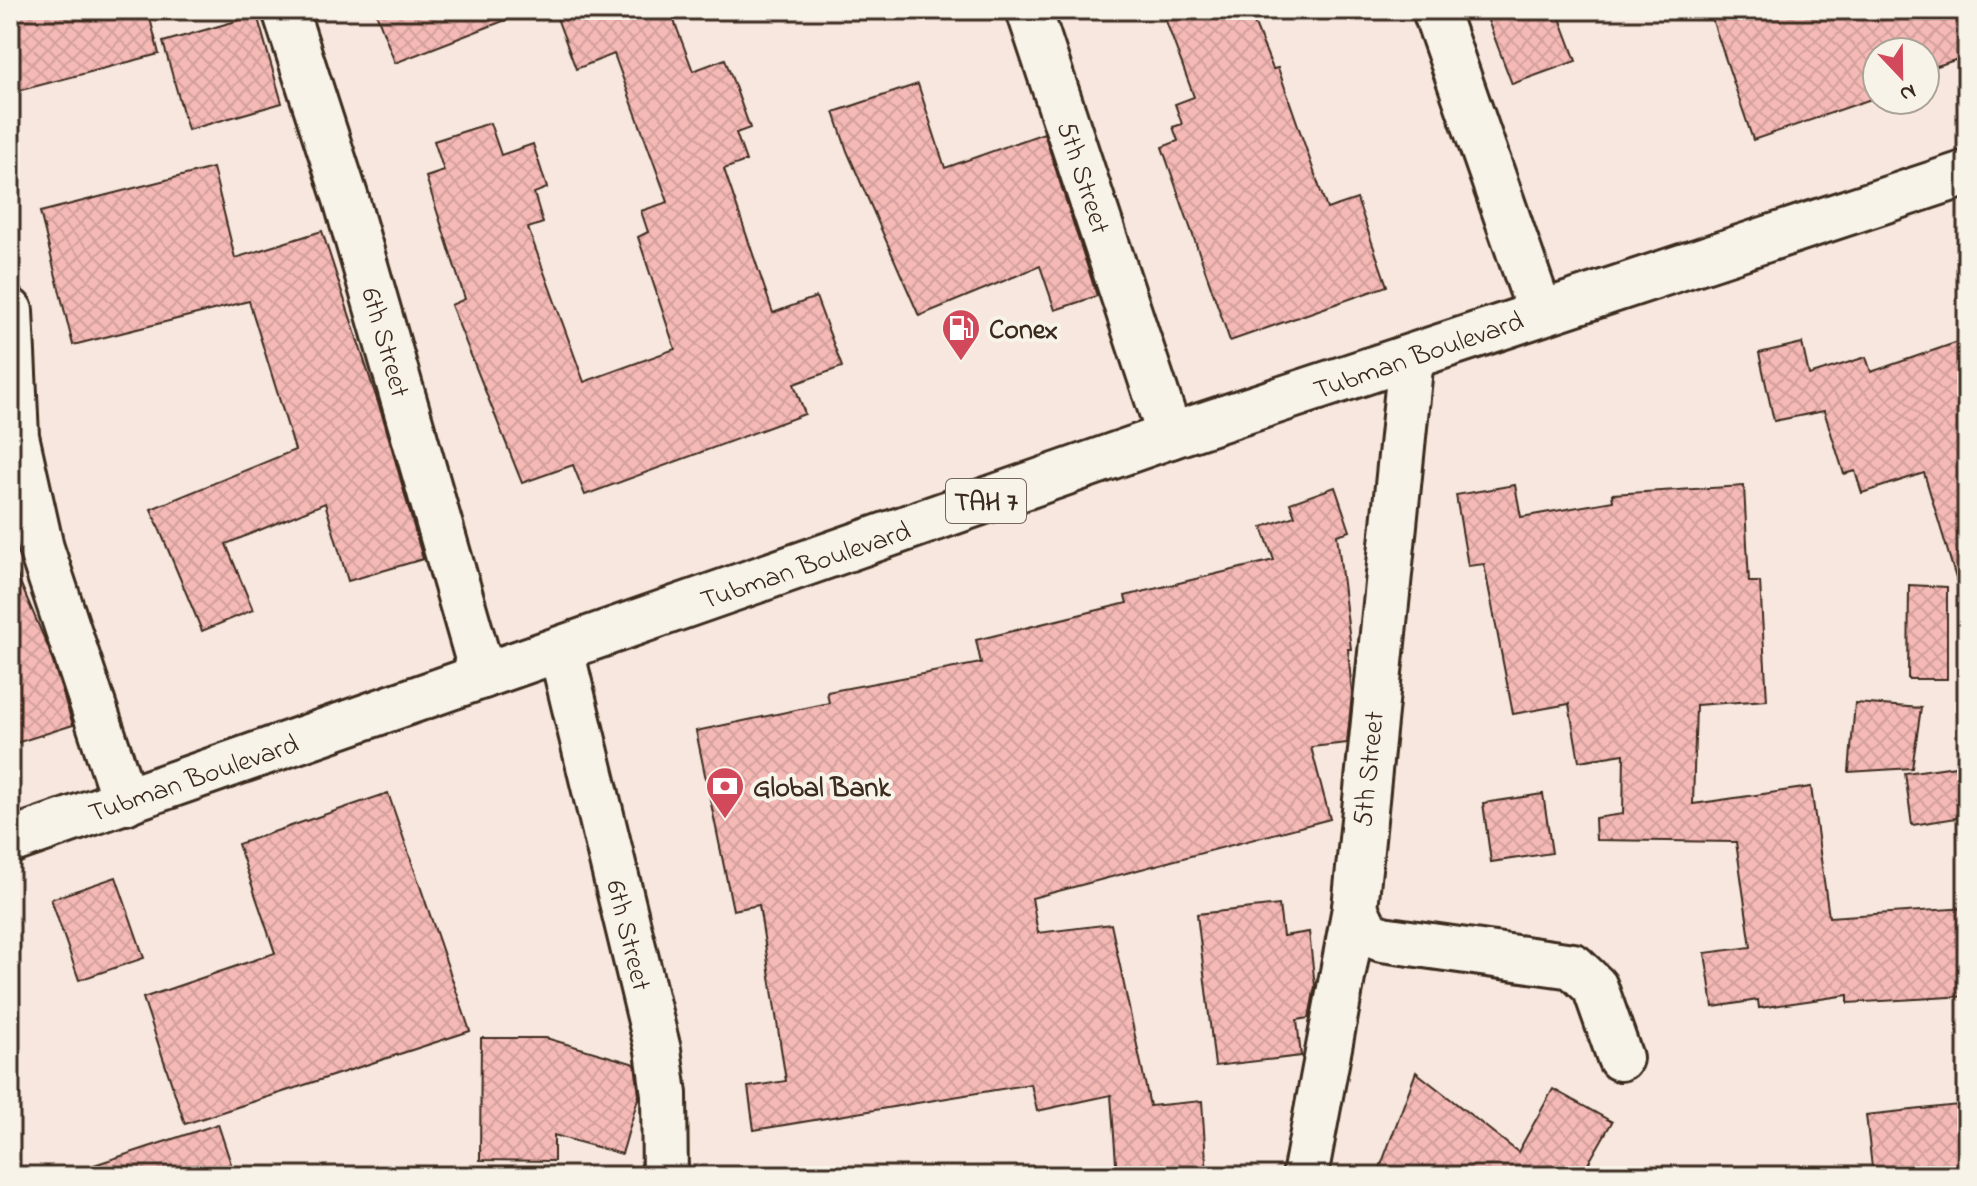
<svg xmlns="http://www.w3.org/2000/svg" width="1977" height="1186" viewBox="0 0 1977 1186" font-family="'Indie Flower',sans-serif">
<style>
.building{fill:url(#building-cross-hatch);stroke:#3b2a1e;stroke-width:2}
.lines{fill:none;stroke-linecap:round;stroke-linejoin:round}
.street-casing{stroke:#3b2a1e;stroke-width:50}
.highway-casing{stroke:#3b2a1e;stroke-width:50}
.street{stroke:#f7f3e8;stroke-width:44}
.highway{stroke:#f7f3e8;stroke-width:44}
.labels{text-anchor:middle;stroke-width:8;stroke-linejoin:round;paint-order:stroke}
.shield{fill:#f7f3e8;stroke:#73665b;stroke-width:2}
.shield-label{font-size:26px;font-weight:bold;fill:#3b2a1e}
.street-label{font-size:28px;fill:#3b2a1e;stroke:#f7f3e8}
.poi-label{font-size:28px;font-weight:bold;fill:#3b2a1e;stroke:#f7f3e8;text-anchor:start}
</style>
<defs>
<pattern id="building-cross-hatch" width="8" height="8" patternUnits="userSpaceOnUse" patternTransform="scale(2)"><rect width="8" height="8" fill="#f5b9b6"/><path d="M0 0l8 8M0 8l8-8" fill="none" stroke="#d39f9c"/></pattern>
</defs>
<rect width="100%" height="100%" fill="#f7e7de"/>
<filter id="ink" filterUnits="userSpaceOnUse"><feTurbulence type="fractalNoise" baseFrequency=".0125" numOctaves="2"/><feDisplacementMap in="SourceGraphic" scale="16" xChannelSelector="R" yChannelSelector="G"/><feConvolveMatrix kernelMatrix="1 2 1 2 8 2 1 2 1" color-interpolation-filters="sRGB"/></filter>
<g filter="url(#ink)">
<g class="building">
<polygon points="10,10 148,10 159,54 10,93"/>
<polygon points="375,10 523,10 524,13 395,63"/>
<polygon points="554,10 670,10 693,71 725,59 750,128 736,133 746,161 724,169 773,313 816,297 842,367 794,384 805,414 585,495 573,465 522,483 451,305 465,299 426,177 444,171 434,141 490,123 501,155 533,144 547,188 534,193 543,223 528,228 584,382 675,349 638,237 648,232 641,211 668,202 614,54 576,69"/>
<polygon points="1162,10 1249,10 1273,69 1278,68 1327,209 1357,199 1387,286 1230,341 1162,147 1178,141 1173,127 1182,124 1175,104 1194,97"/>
<polygon points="1484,10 1557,10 1576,61 1512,84"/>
<polygon points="1709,10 1967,10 1967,56 1925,70 1925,52 1877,52 1877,97 1753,140"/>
<polygon points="257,15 282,103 188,130 163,42"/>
<polygon points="918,84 945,168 1044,133 1097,296 1055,310 1040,266 919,316 847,151 834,112"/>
<polygon points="213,168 235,258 322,231 385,424 423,559 348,581 325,503 226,544 253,610 202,631 151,509 295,450 249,301 73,345 40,212"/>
<polygon points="1967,339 1967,583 1958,585 1924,473 1862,493 1855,471 1844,474 1824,411 1774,421 1759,353 1802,343 1809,375 1866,357 1871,372"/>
<polygon points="1515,485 1521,517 1613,501 1612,494 1744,486 1749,582 1760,582 1767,700 1696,705 1693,804 1811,787 1829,917 1967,908 1967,996 1848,1003 1848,995 1759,1008 1758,1000 1713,1007 1705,953 1751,947 1736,842 1596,840 1595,818 1623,814 1624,754 1579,761 1569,704 1513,714 1484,564 1468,566 1456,495"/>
<polygon points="1335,487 1350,531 1337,535 1351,649 1348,649 1352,694 1347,743 1311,747 1330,819 1032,898 1038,933 1111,924 1150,1106 1202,1101 1207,1176 1117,1176 1111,1095 1037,1111 1031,1084 754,1130 748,1087 786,1081 759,905 733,910 696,731 829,703 827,692 981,663 976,640 1127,603 1125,596 1274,560 1262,527 1295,516 1290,503"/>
<polygon points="10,559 48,647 73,725 10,745"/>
<polygon points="1909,585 1947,587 1947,679 1908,679"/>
<polygon points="1855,703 1921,708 1912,768 1849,772"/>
<polygon points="1956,766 1963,817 1912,825 1905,773"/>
<polygon points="388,793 470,1031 185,1124 143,998 275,953 238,844"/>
<polygon points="1543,794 1552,853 1491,862 1483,803"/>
<polygon points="116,877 144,958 79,980 51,899"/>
<polygon points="1279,905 1283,936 1309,932 1315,986 1309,1018 1297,1020 1301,1056 1215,1066 1197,914"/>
<polygon points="481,1038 546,1038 635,1064 639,1095 622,1154 554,1135 554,1161 480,1160"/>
<polygon points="1416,1072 1518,1152 1553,1089 1612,1122 1581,1176 1377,1176"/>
<polygon points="1967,1104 1967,1176 1873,1176 1866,1115"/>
<polygon points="218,1124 235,1176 83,1176 82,1169"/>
</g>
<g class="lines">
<g class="street-casing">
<g id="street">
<polyline points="285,10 346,199 483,676"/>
<polyline points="1029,10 1170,436"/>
<polyline points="1435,10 1540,312"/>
<polyline points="10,311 16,436 41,548 125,802"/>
<polyline points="561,650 658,1050 664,1094 665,1176"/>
<polyline points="1355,908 1367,933 1382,939 1573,966 1595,987 1620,1058"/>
<polyline points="1305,1176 1355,908 1411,358"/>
</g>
</g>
<g class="highway-casing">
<polyline id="highway" points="10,841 1170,436 1967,173"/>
</g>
<use href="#street" class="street"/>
<use href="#highway" class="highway"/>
</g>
</g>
<defs>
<g id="fuel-pin" transform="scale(2)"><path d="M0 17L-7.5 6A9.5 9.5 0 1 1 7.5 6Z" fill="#d1495b" stroke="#f7f3e8"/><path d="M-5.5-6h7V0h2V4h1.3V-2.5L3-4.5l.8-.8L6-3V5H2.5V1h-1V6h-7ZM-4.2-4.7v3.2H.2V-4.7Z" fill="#fff"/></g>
<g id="bank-pin" transform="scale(2)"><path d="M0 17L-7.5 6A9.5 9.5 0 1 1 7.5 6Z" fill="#d1495b" stroke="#f7f3e8"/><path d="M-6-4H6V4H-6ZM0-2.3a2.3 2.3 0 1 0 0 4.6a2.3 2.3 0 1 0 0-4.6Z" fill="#fff"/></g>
</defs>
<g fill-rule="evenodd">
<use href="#fuel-pin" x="961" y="328"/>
<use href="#bank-pin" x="725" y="786"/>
</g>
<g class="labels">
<rect class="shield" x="946" y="479" width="80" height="44" rx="6"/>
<g class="shield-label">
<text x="986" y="510">TAH 7</text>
</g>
<g class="street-label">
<text transform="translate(1085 177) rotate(72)" y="10">5th Street</text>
<text transform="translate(387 342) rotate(74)" y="10">6th Street</text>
<text transform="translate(1418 354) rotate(-19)" y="10">Tubman Boulevard</text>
<text transform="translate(805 564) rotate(-19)" y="10">Tubman Boulevard</text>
<text transform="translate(1367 769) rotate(-84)" y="10">5th Street</text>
<text transform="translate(193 777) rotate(-19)" y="10">Tubman Boulevard</text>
<text transform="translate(630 935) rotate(76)" y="10">6th Street</text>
</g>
<g class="poi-label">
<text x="989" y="338">Conex</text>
<text x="753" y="796">Global Bank</text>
</g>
</g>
<rect width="1977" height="1186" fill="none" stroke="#f7f3e8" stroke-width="40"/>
<rect x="20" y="20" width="1937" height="1146" fill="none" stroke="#3b2a1e" stroke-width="3" filter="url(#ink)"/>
<g transform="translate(1901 76) rotate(158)"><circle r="38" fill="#f7f3e8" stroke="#aca397" stroke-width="2"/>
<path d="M0-6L14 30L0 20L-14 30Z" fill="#d1495b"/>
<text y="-12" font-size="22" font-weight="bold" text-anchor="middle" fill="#3b2a1e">N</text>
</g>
</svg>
